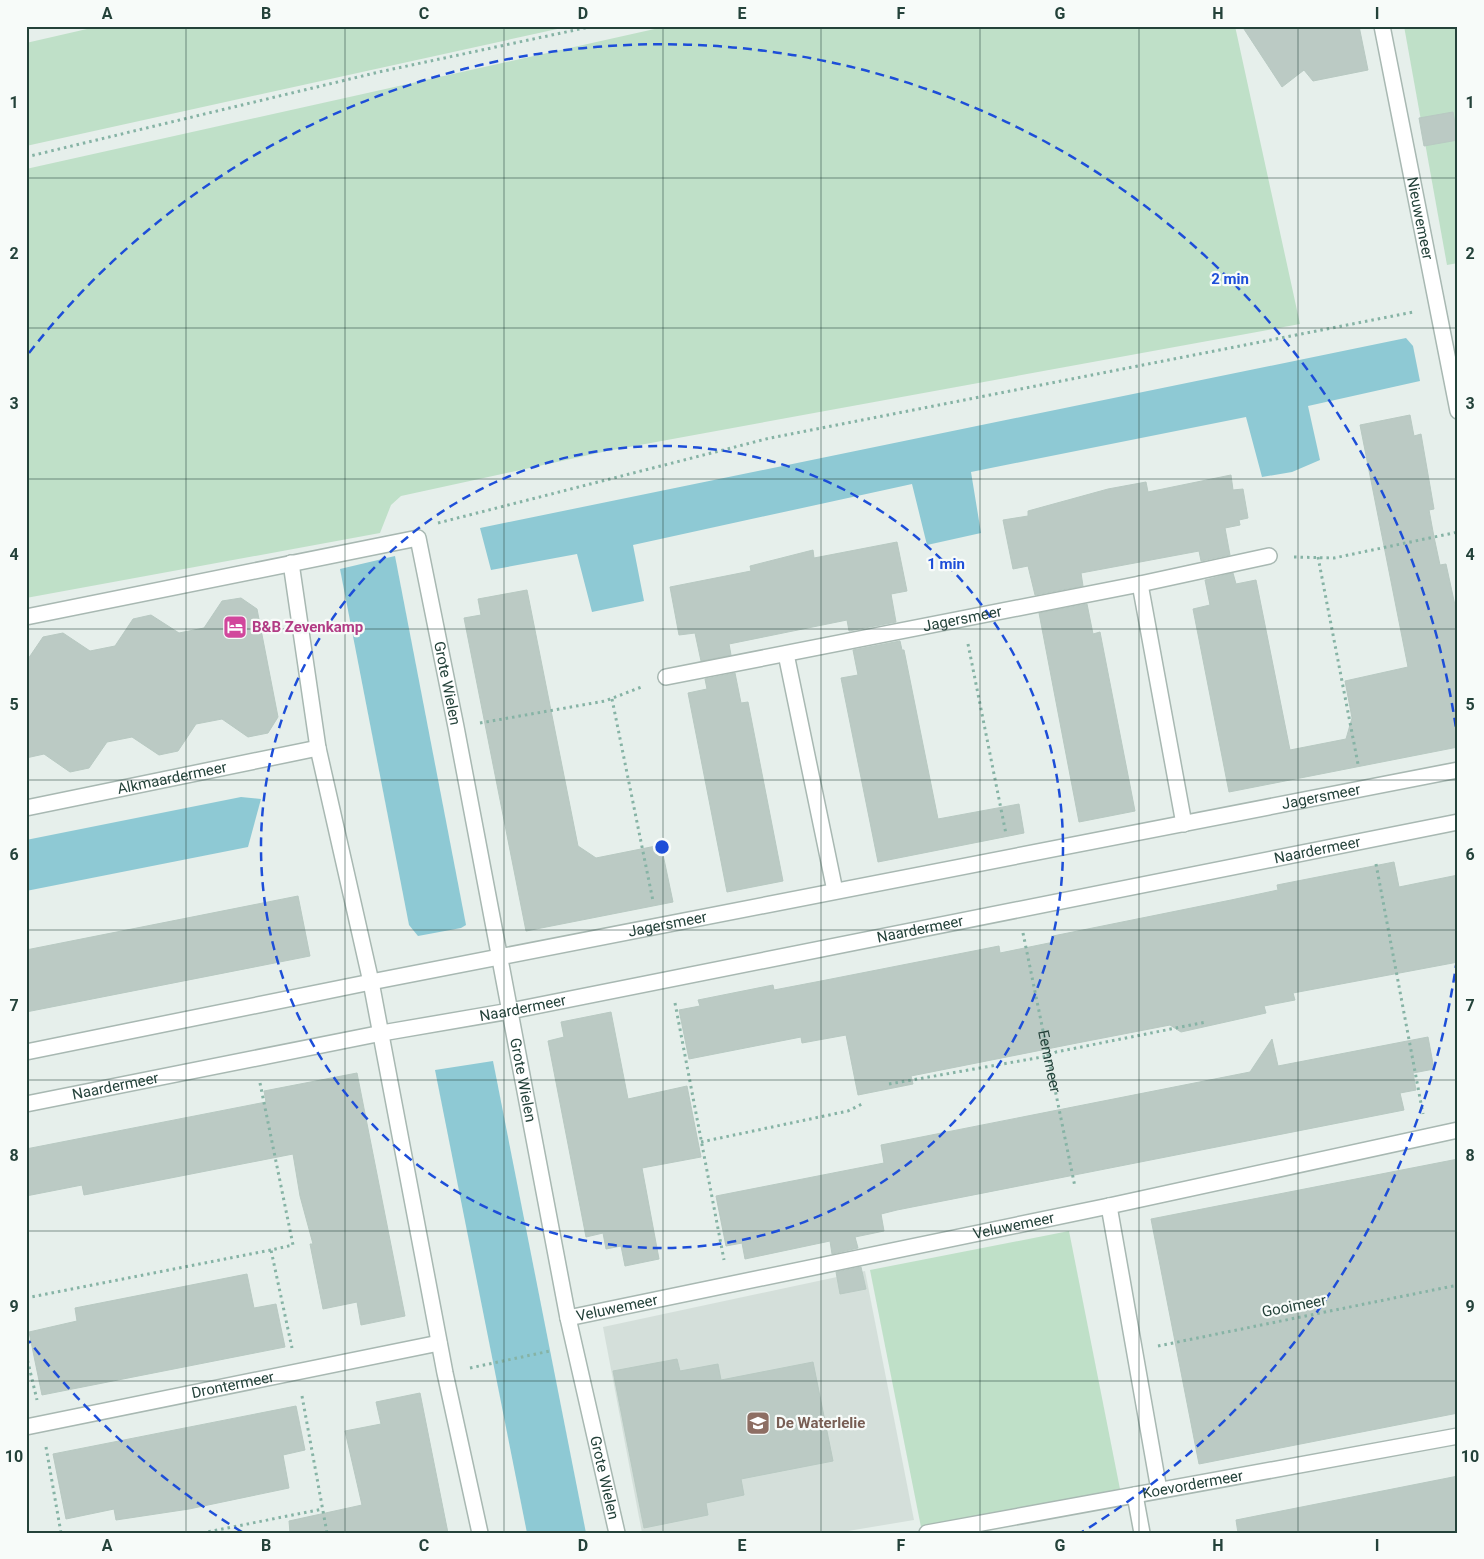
<svg xmlns="http://www.w3.org/2000/svg" width="1484" height="1559" viewBox="0 0 1484 1559" font-family="Roboto,sans-serif">
<style>
.built{fill:#d4dfda}
.green{fill:#bfe0c8}
.water{fill:#8ec9d4}
.building{fill:#bbcac4;stroke:#b8c9c2}
.lines{fill:none;stroke-linecap:round;stroke-linejoin:round}
.pedestrian-casing{stroke:#a8b8b2;stroke-width:18}
.minor-casing{stroke:#a8b8b2;stroke-width:18}
.path{stroke:#86b3a5;stroke-width:3;stroke-dasharray:2.5 4;stroke-linecap:butt}
.pedestrian{stroke:#fff;stroke-width:15}
.minor{stroke:#fff;stroke-width:15}
.grid{fill:none;stroke:#24423a;stroke-width:1;stroke-opacity:0.55}
.ring{fill:none;stroke:#1d4ed8;stroke-width:2.5;stroke-dasharray:9 6}
.labels{text-anchor:middle;stroke-width:4.5;stroke-linejoin:round;paint-order:stroke}
.street-label{font-size:15px;fill:#24423a;stroke:#f7fbf9}
.hotel-label{font-size:15px;font-weight:bold;fill:#b23c85;stroke:#f7fbf9;text-anchor:start}
.education-label{font-size:15px;font-weight:bold;fill:#785e54;stroke:#f7fbf9;text-anchor:start}
.centre{fill:#1d4ed8;stroke:#f7fbf9;stroke-width:2.5}
.ring-label{font-size:15px;text-anchor:middle;font-weight:bold;fill:#1d4ed8;stroke:#f7fbf9;stroke-width:4.5;stroke-linejoin:round;paint-order:stroke}
.neatline{fill:none;stroke:#24423a;stroke-width:2}
.grid-label{font-size:16px;text-anchor:middle;font-weight:bold;fill:#24423a}
</style>
<rect width="100%" height="100%" fill="#e6efeb"/>
<polygon class="built" points="865,1271 914,1520 836,1533 642,1533 603,1327"/>
<g class="green">
<polygon points="100,26 571,26 26,146 26,43"/>
<polygon points="668,26 1235,26 1300,324 607,451 401,496 391,505 380,533 26,598 26,169"/>
<polygon points="1404,26 1458,26 1458,263 1447,265"/>
<polygon points="1069,1231 1120,1489 921,1527 870,1270"/>
</g>
<g class="water">
<polygon points="1406,338 1413,346 1420,381 1308,406 1320,460 1292,472 1262,477 1246,417 971,472 981,533 927,545 912,484 633,545 644,601 592,612 577,554 491,570 480,528"/>
<polygon points="395,556 466,925 461,928 418,936 409,925 340,569"/>
<polygon points="241,797 261,799 248,847 26,891 26,840"/>
<polygon points="493,1061 586,1533 527,1533 435,1070"/>
</g>
<g class="building">
<polygon points="1242,26 1359,26 1368,70 1313,81 1304,70 1282,87"/>
<polygon points="1453,112 1458,140 1424,146 1419,118"/>
<polygon points="1410,415 1414,436 1421,434 1434,509 1429,510 1434,537 1440,565 1446,564 1458,619 1458,747 1229,792 1193,609 1210,605 1205,580 1233,573 1236,584 1256,580 1290,750 1346,739 1352,718 1345,681 1408,667 1360,425"/>
<polygon points="1231,475 1233,490 1243,489 1248,518 1239,520 1240,525 1225,528 1230,555 1201,561 1199,551 1081,573 1083,586 1035,595 1028,566 1013,569 1003,520 1028,516 1028,511 1108,489 1146,482 1148,492"/>
<polygon points="897,542 907,591 891,594 896,622 849,631 847,620 729,644 731,655 701,661 695,633 679,635 670,587 751,571 750,566 813,550 814,558"/>
<polygon points="527,590 578,846 596,858 661,845 673,902 526,931 464,618 481,615 478,599"/>
<polygon points="241,598 257,609 278,717 268,733 248,737 222,719 196,724 178,751 159,755 132,737 107,742 89,768 70,772 44,754 26,758 26,662 43,637 63,633 90,651 115,646 133,619 151,615 179,633 204,628 222,601"/>
<polygon points="1087,604 1093,634 1100,632 1135,811 1079,822 1039,613"/>
<polygon points="900,641 902,650 904,650 938,819 1019,804 1024,833 878,862 841,678 858,675 853,650"/>
<polygon points="735,673 741,703 748,702 783,881 727,892 688,693 707,689 705,679"/>
<polygon points="1394,862 1399,887 1458,875 1458,962 1293,993 1295,1000 1264,1006 1266,1013 1181,1032 1170,1025 1077,1043 911,1076 913,1084 858,1095 846,1035 802,1043 801,1037 689,1059 679,1010 700,1006 698,1000 773,985 774,990 821,981 999,946 1000,953 1054,942 1053,936 1231,900 1278,890 1277,885"/>
<polygon points="298,896 310,956 26,1012 26,950"/>
<polygon points="611,1012 628,1099 687,1086 701,1157 642,1168 659,1259 625,1266 621,1246 606,1249 603,1233 586,1237 548,1041 564,1037 561,1022"/>
<polygon points="1428,1037 1434,1069 1413,1073 1416,1090 1400,1093 1404,1110 897,1210 881,1214 884,1231 855,1237 858,1248 832,1254 830,1241 745,1259 742,1243 726,1246 716,1196 884,1163 881,1145 1250,1072 1272,1039 1278,1066"/>
<polygon points="357,1073 405,1316 361,1325 357,1302 323,1309 310,1244 313,1244 300,1196 293,1154 84,1195 82,1185 26,1196 26,1149 266,1102 264,1091"/>
<polygon points="1458,1159 1458,1413 1199,1464 1151,1219"/>
<polygon points="861,1267 866,1289 840,1294 836,1272"/>
<polygon points="247,1274 254,1308 276,1304 285,1347 42,1395 29,1332 77,1321 75,1308"/>
<polygon points="677,1359 680,1371 718,1364 721,1380 813,1362 833,1461 741,1479 744,1495 706,1503 708,1515 644,1528 613,1371"/>
<polygon points="420,1393 448,1533 290,1533 289,1521 362,1505 345,1431 381,1424 376,1402"/>
<polygon points="296,1406 305,1450 283,1455 289,1488 189,1509 116,1520 114,1509 66,1519 53,1454"/>
<polygon points="1458,1476 1458,1533 1238,1533 1236,1520"/>
</g>
<g class="lines">
<g class="pedestrian-casing">
<polyline id="pedestrian" points="1135,1495 1142,1533"/>
</g>
<g class="minor-casing">
<g id="minor">
<path id="s2" d="M1382 26 1458 411"/>
<polyline points="291,563 318,748 371,982 445,1373 480,1533"/>
<polyline points="1140,584 1184,824"/>
<path id="s3" d="M26 617 418 538 456 727 568 1318 617 1533"/>
<polyline points="786,654 835,891"/>
<path id="s4" d="M666 677 1140 584 1269 556"/>
<path id="s5" d="M26 808 318 748"/>
<path id="s6" d="M26 1052 371 982 1458 770"/>
<path id="s7" d="M26 1104 382 1033 510 1011 1458 822"/>
<polyline points="1109,1206 1159,1490"/>
<path id="s8" d="M568 1318 1109 1206 1458 1130"/>
<path id="s9" d="M26 1427 439 1343"/>
<path id="s10" d="M927 1533 1458 1436"/>
</g>
</g>
<g class="path">
<polyline points="26,157 379,72 594,26"/>
<polyline points="438,523 770,438 1413,312"/>
<polyline points="1294,557 1334,558 1458,532"/>
<polyline points="1318,557 1358,764"/>
<polyline points="968,644 1006,834"/>
<polyline points="612,699 653,901"/>
<polyline points="480,723 605,701 644,686"/>
<polyline points="1376,864 1423,1114"/>
<path id="s1" d="M1023 933 1075 1187"/>
<polyline points="675,1003 724,1260"/>
<polyline points="260,1083 293,1245 271,1250 292,1348"/>
<polyline points="889,1084 1048,1056 1056,1052 1206,1022"/>
<polyline points="701,1142 848,1111 862,1104"/>
<polyline points="26,1298 271,1250"/>
<polyline points="1158,1346 1458,1285"/>
<polyline points="26,1354 37,1400"/>
<polyline points="470,1368 550,1351"/>
<polyline points="302,1396 327,1533"/>
<polyline points="46,1447 61,1533"/>
<polyline points="202,1533 323,1509"/>
</g>
<use href="#pedestrian" class="pedestrian"/>
<use href="#minor" class="minor"/>
</g>
<path class="grid" d="M186 26V1533M345 26V1533M504 26V1533M663 26V1533M821 26V1533M980 26V1533M1139 26V1533M1298 26V1533M26 178H1458M26 328H1458M26 479H1458M26 629H1458M26 780H1458M26 930H1458M26 1080H1458M26 1231H1458M26 1381H1458"/>
<g class="ring">
<circle cx="662" cy="847" r="401"/>
<path d="M1457 959A803 803 0 0 1 1082 1532M242 1532A803 803 0 0 1 29 1341M29 353A803 803 0 0 1 1457 735"/>
</g>
<defs>
<g id="hotel-square" transform="scale(1.25)"><rect x="-9" y="-9" width="18" height="18" rx="4" fill="#d1479c" stroke="#f7fbf9"/><path d="M-6-4.5h1.5V1H6V5H4.5V3h-9V5H-6ZM-4 0a1.8 1.8 0 1 1 3.6 0ZM.5 0V-2.5h3Q6-2.5 6 0Z" fill="#fff"/></g>
<g id="school-square" transform="scale(1.25)"><rect x="-9" y="-9" width="18" height="18" rx="4" fill="#8d6e63" stroke="#f7fbf9"/><path d="M0-5L7-2L0 1L-7-2ZM-4 1L0 2.5L4 1V4Q0 6-4 4Z" fill="#fff"/></g>
</defs>
<g fill-rule="evenodd">
<use href="#hotel-square" x="235" y="627"/>
<use href="#school-square" x="758" y="1423"/>
</g>
<g class="labels">
<g class="street-label">
<text dy="5" stroke="none"><textPath href="#s2" startOffset="196">Nieuwemeer</textPath></text>
<text dy="5" stroke="none"><textPath href="#s4" startOffset="302">Jagersmeer</textPath></text>
<text dy="5" stroke="none"><textPath href="#s3" startOffset="548">Grote Wielen</textPath></text>
<text dy="5" stroke="none"><textPath href="#s5" startOffset="149">Alkmaardermeer</textPath></text>
<text dy="5" stroke="none"><textPath href="#s6" startOffset="1320">Jagersmeer</textPath></text>
<text dy="5" stroke="none"><textPath href="#s7" startOffset="1316">Naardermeer</textPath></text>
<text dy="5" stroke="none"><textPath href="#s6" startOffset="654">Jagersmeer</textPath></text>
<text dy="5" stroke="none"><textPath href="#s7" startOffset="911">Naardermeer</textPath></text>
<text dy="5" stroke="none"><textPath href="#s7" startOffset="506">Naardermeer</textPath></text>
<text dy="5" stroke="none"><textPath href="#s1" startOffset="131">Eemmeer</textPath></text>
<text dy="5" stroke="none"><textPath href="#s3" startOffset="952">Grote Wielen</textPath></text>
<text dy="5" stroke="none"><textPath href="#s7" startOffset="91">Naardermeer</textPath></text>
<text dy="5" stroke="none"><textPath href="#s8" startOffset="455">Veluwemeer</textPath></text>
<text transform="translate(1294 1306) rotate(-11)" y="5">Gooimeer</text>
<text dy="5" stroke="none"><textPath href="#s8" startOffset="50">Veluwemeer</textPath></text>
<text dy="5" stroke="none"><textPath href="#s9" startOffset="211">Drontermeer</textPath></text>
<text dy="5" stroke="none"><textPath href="#s3" startOffset="1358">Grote Wielen</textPath></text>
<text dy="5" stroke="none"><textPath href="#s10" startOffset="270">Koevordermeer</textPath></text>
</g>
<g class="hotel-label">
<text x="252" y="632">B&amp;B Zevenkamp</text>
</g>
<g class="education-label">
<text x="776" y="1428">De Waterlelie</text>
</g>
</g>
<circle cx="662" cy="847" r="8" class="centre"/>
<g class="ring-label">
<text x="1230" y="284">2 min</text>
<text x="946" y="569">1 min</text>
</g>
<rect width="1484" height="1559" fill="none" stroke="#f7fbf9" stroke-width="55"/>
<rect x="28" y="28" width="1428" height="1504" class="neatline"/>
<g class="grid-label">
<text x="107" y="19">A</text>
<text x="266" y="19">B</text>
<text x="424" y="19">C</text>
<text x="583" y="19">D</text>
<text x="742" y="19">E</text>
<text x="901" y="19">F</text>
<text x="1060" y="19">G</text>
<text x="1218" y="19">H</text>
<text x="1377" y="19">I</text>
<text x="14" y="108">1</text>
<text x="1470" y="108">1</text>
<text x="14" y="259">2</text>
<text x="1470" y="259">2</text>
<text x="14" y="409">3</text>
<text x="1470" y="409">3</text>
<text x="14" y="560">4</text>
<text x="1470" y="560">4</text>
<text x="14" y="710">5</text>
<text x="1470" y="710">5</text>
<text x="14" y="860">6</text>
<text x="1470" y="860">6</text>
<text x="14" y="1011">7</text>
<text x="1470" y="1011">7</text>
<text x="14" y="1161">8</text>
<text x="1470" y="1161">8</text>
<text x="14" y="1312">9</text>
<text x="1470" y="1312">9</text>
<text x="14" y="1462">10</text>
<text x="1470" y="1462">10</text>
<text x="107" y="1551">A</text>
<text x="266" y="1551">B</text>
<text x="424" y="1551">C</text>
<text x="583" y="1551">D</text>
<text x="742" y="1551">E</text>
<text x="901" y="1551">F</text>
<text x="1060" y="1551">G</text>
<text x="1218" y="1551">H</text>
<text x="1377" y="1551">I</text>
</g>
</svg>
